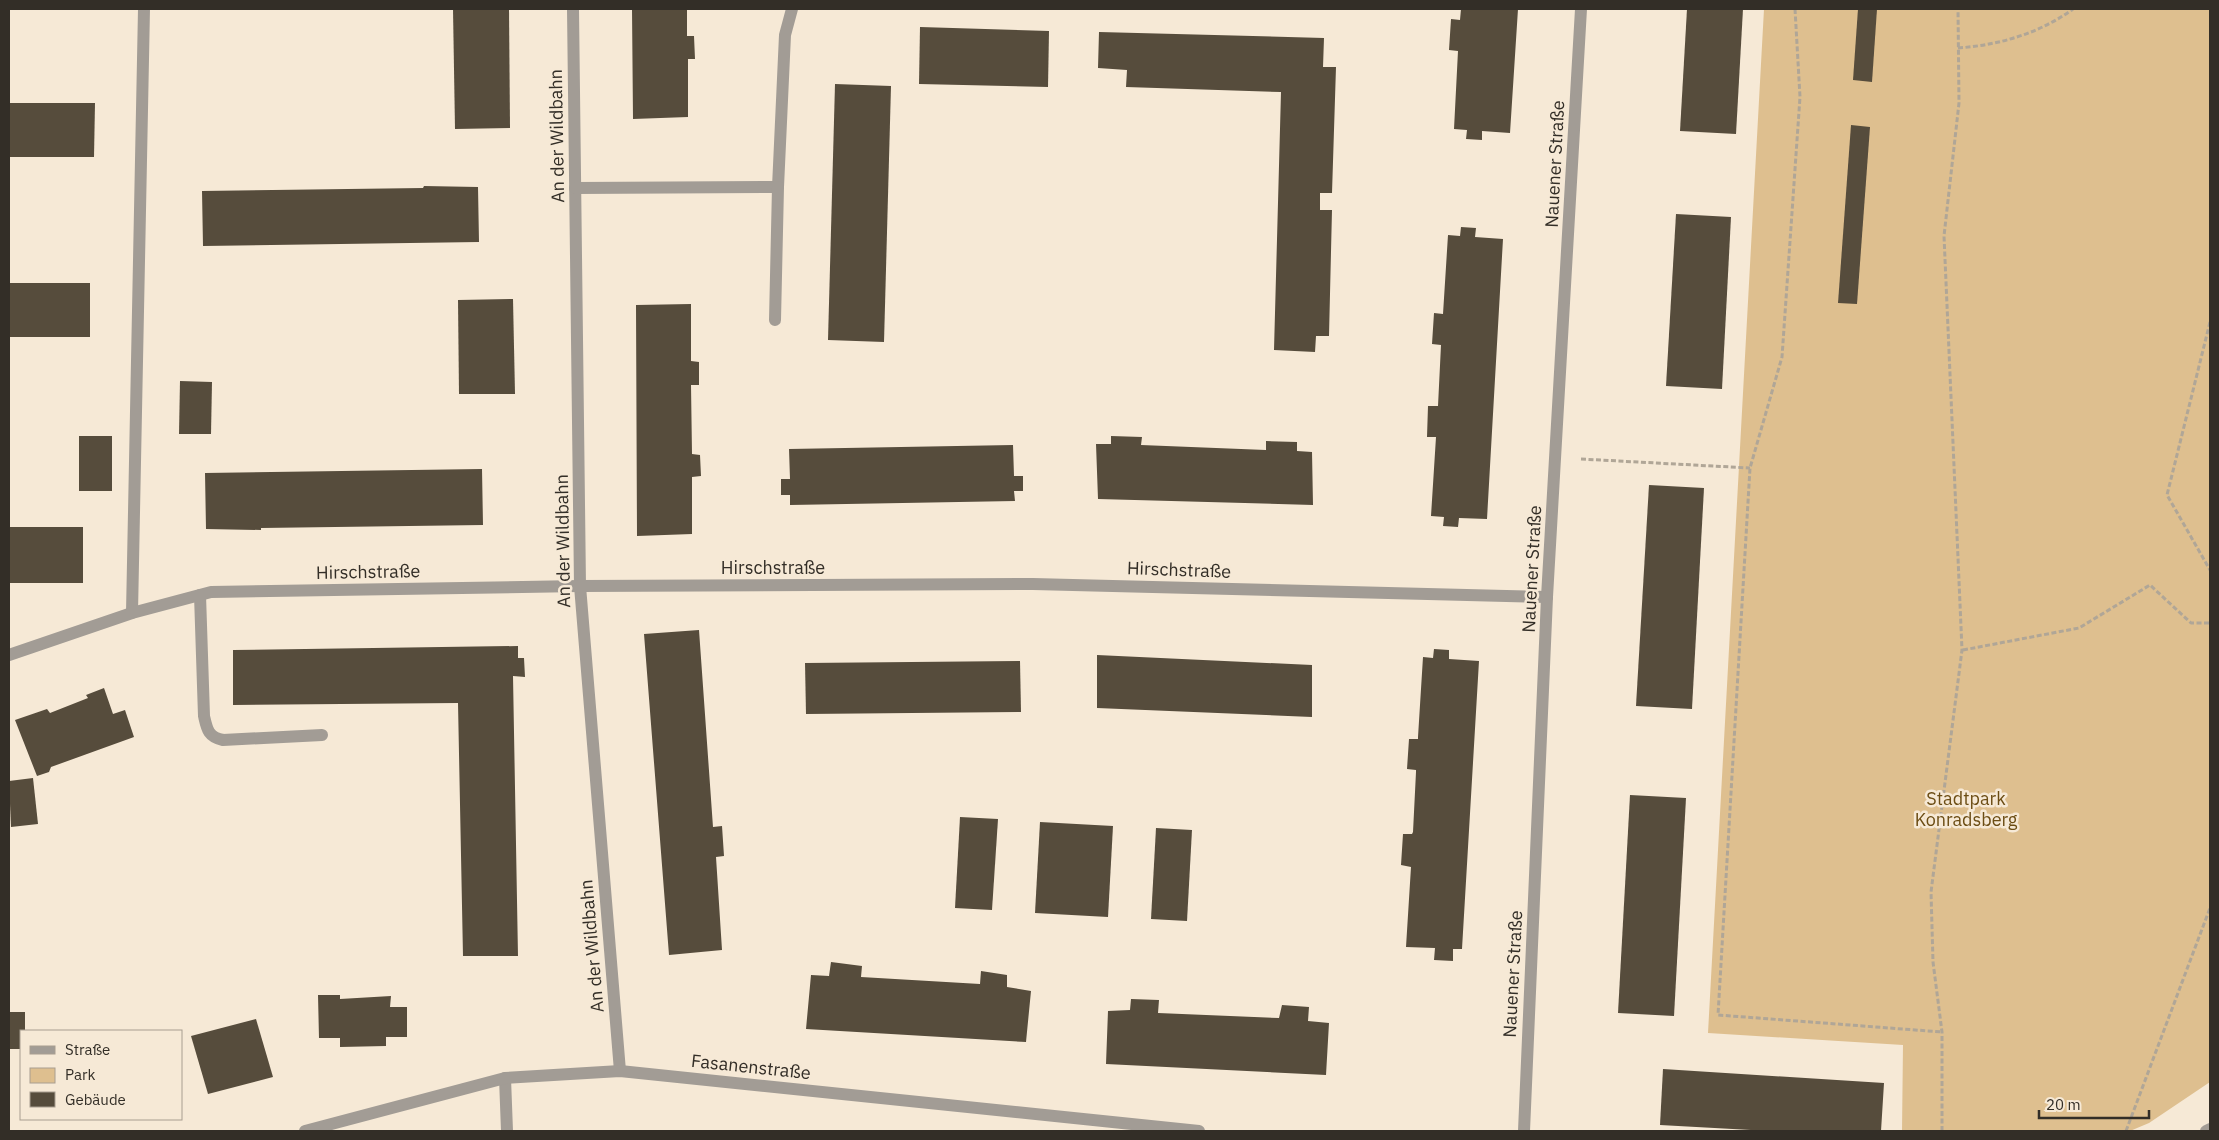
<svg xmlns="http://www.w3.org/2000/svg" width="2219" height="1140" viewBox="0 0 2219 1140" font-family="'IBM Plex Sans',sans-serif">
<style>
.green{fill:#debf8f}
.building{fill:#564c3c}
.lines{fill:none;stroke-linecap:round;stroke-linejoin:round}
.path{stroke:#b0a697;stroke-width:3;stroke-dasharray:5 2.5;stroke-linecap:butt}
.minor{stroke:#a29c95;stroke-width:12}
.labels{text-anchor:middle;stroke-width:5;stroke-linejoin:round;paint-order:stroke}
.street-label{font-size:18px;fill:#332e27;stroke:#f6e9d6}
.park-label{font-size:18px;fill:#6c4d14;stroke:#f6e9d6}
</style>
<rect width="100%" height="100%" fill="#f6e9d6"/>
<polygon class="green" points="1764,9 2210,9 2210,1082 2149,1123 2130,1131 1902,1131 1903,1045 1708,1033"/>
<g class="building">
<polygon points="453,9 509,9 510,128 455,129"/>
<polygon points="632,9 687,9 687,36 694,36 695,59 688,59 688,117 633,119"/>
<polygon points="1461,9 1518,9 1510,133 1482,131 1482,140 1466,139 1467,130 1454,129 1458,51 1449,50 1451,19 1460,20"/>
<polygon points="1687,9 1743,9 1736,134 1680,131"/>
<polygon points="1858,9 1877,9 1872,82 1853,80"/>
<polygon points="920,27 1049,31 1048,87 919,84"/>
<polygon points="1099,32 1324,38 1323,67 1336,67 1332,193 1320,193 1320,210 1332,210 1329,336 1316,336 1315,352 1274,350 1281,92 1126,87 1127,70 1098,68"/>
<polygon points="835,84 891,86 884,342 828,340"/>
<polygon points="9,103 95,103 94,157 9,157"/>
<polygon points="1851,125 1870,127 1857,304 1838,303"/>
<polygon points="424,186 478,187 479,242 203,246 202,191 423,188"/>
<polygon points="1676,214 1731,217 1722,389 1666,386"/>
<polygon points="1461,227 1476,228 1475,237 1503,239 1487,519 1459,518 1458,527 1443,526 1444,517 1431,516 1436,437 1427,437 1428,406 1438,406 1441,345 1432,344 1434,313 1443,314 1448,235 1460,236"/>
<rect x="9" y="283" width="81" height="54"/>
<polygon points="513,299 515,394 459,394 458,300"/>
<polygon points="691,304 691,361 699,362 699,385 691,385 692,454 700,455 701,476 692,477 692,534 637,536 636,305"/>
<polygon points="180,381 212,382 211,434 179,434"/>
<rect x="79" y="436" width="33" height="55"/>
<polygon points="1111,436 1142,437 1141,445 1266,450 1266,441 1297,442 1297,451 1312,452 1313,505 1098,499 1096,444 1111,444"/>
<polygon points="1013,445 1014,476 1023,476 1023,491 1014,491 1015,501 790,505 790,495 781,495 781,479 790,479 789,449"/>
<polygon points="482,469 483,525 261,528 261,530 206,529 205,473"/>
<polygon points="1649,485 1704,488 1692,709 1636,706"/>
<rect x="9" y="527" width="74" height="56"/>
<polygon points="699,630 713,827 722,826 724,856 716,857 722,950 669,955 644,634"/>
<polygon points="518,646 518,658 524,658 525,677 513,676 518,956 463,956 458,703 233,705 233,650"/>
<polygon points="1434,649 1449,650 1449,659 1479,661 1462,949 1453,949 1453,961 1434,960 1435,948 1406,947 1411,867 1401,865 1403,834 1412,834 1413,832 1416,772 1416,770 1407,769 1409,739 1418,739 1418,737 1423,657 1433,658"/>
<polygon points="1097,655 1312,665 1312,717 1097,708"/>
<polygon points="1020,661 1021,712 806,714 805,663"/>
<polygon points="104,688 113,714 125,710 134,737 51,767 49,772 37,776 15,720 47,709 50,713 88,698 86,695"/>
<polygon points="33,778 38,824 11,827 9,781"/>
<polygon points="1630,795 1686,798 1674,1016 1618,1013"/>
<polygon points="960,817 998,819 992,910 955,908"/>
<polygon points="1040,822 1113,826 1108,917 1035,913"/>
<polygon points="1156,828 1192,830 1187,921 1151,919"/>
<polygon points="831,962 862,966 861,977 980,984 981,971 1007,975 1007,987 1031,991 1026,1042 806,1029 811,975 829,976"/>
<polygon points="318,995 340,995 340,999 391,996 390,1007 407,1007 407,1037 386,1037 386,1046 340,1047 340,1038 319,1038"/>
<polygon points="1131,999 1159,1000 1158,1013 1279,1018 1282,1005 1309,1007 1308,1021 1329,1023 1326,1075 1106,1064 1108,1011 1130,1010"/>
<polygon points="9,1012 25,1012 25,1031 21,1031 21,1049 9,1049"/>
<polygon points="256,1019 273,1077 208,1094 191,1036"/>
<polygon points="1663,1069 1884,1083 1881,1131 1769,1131 1660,1125"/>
</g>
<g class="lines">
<g class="path">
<polyline points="1795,9 1800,97 1782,357 1750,468 1718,1015 1942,1032"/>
<path d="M1958 48C2000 45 2040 33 2073 9"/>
<polyline points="2210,322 2167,495 2210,570"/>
<polyline points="1581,459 1750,468"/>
<polyline points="1963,650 2079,628 2150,585 2191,623 2210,623"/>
<polyline points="1942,1131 1942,1032 1933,962 1931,892 1962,650 1944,236 1959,103 1958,9"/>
<polyline points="2126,1131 2210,908"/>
</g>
<g class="minor">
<polyline points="573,9 580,586 620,1071"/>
<polyline points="575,188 778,187 785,35 792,9"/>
<polyline points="775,320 778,187"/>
<path d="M200 595 204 716C207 729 208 737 223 740L322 735"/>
<polyline points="132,613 144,9"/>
<polyline points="9,655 132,613 211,592 580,586 1033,584 1547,597"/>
<polyline points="505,1078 507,1131"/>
<polyline points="305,1131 505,1078 620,1071 1199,1131"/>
<polyline points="1524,1131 1547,597 1581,9"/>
<polyline points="2206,1131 2210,1129"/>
</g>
</g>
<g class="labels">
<g class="street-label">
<text transform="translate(557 136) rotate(-91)" y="6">An der Wildbahn</text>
<text transform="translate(1555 164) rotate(-87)" y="6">Nauener Straße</text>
<text transform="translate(563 541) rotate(-91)" y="6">An der Wildbahn</text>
<text x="773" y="574">Hirschstraße</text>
<text transform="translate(1532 569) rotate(-87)" y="6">Nauener Straße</text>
<text transform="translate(1179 570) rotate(2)" y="6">Hirschstraße</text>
<text transform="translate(368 572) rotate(-1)" y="6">Hirschstraße</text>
<text transform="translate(592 946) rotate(-95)" y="6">An der Wildbahn</text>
<text transform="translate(1513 974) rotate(-87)" y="6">Nauener Straße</text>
<text transform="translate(751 1067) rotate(6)" y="6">Fasanenstraße</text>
</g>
<g class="park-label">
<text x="1966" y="805">Stadtpark<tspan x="1966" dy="21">Konradsberg</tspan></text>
</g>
</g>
<rect width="2219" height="1140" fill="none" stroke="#332e27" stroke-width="20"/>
<rect x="20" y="1030" width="162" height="90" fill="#f6e9d6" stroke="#a89e90"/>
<rect x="30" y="1046" width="25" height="8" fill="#a29c95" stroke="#a89e90"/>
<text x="65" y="1055" font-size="15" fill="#332e27">Straße</text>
<rect x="30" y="1068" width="25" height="15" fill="#debf8f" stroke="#a89e90"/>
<text x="65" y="1080" font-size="15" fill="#332e27">Park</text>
<rect x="30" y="1092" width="25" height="15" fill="#564c3c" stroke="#a89e90"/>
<text x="65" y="1105" font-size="15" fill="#332e27">Gebäude</text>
<path d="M2039 1110v8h110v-8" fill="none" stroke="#332e27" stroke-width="2.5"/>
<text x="2046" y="1110" font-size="15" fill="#332e27" stroke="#f6e9d6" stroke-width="4" paint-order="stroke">20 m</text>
</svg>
